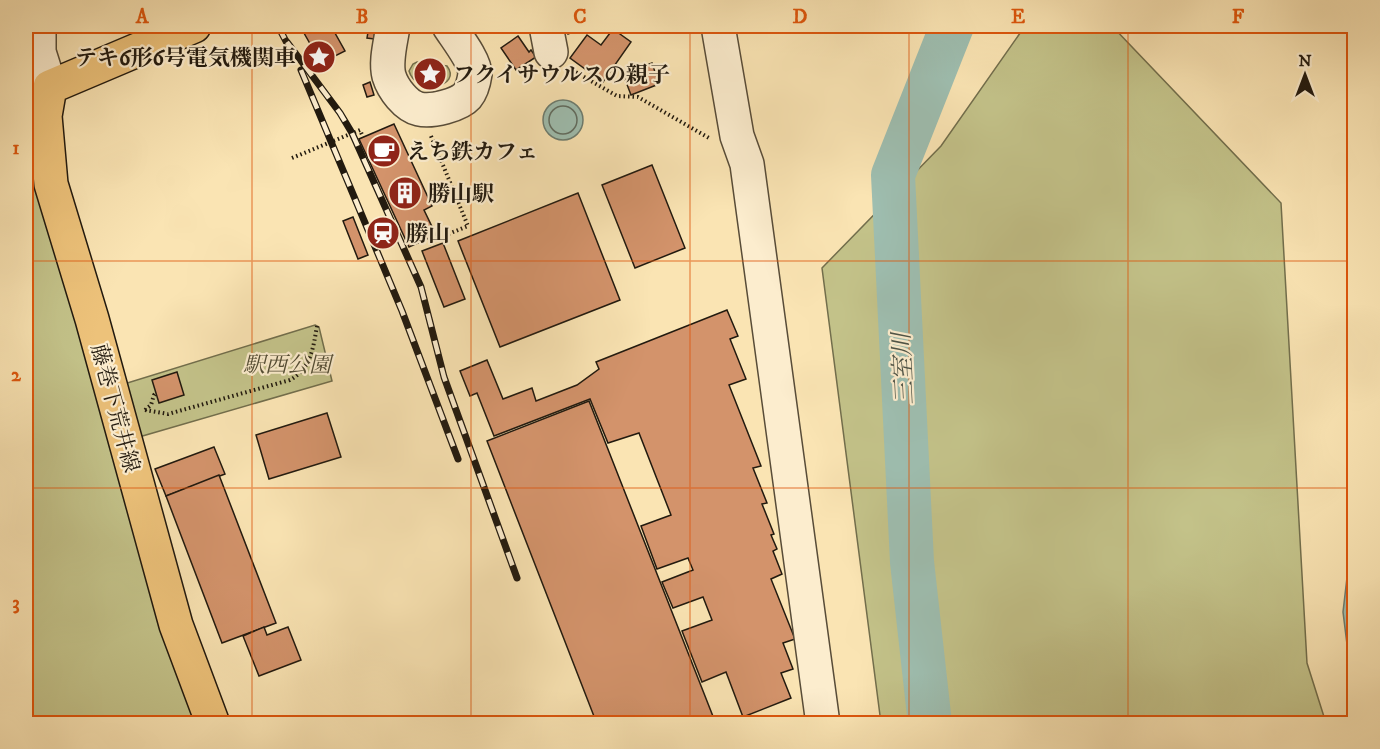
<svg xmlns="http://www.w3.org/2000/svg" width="1380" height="749" viewBox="0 0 1380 749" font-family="'IM FELL DW Pica','Noto Serif JP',serif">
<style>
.green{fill:#c3c289;stroke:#726e4c;stroke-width:1.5}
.water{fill:#9ebeb0;stroke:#6c7c70;stroke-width:1.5}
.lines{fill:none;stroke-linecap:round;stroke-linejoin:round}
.shore{stroke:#606c60;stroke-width:1.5}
.river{stroke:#9ebeb0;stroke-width:44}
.building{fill:#d3936b;stroke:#221a0f;stroke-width:1.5}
.minor-casing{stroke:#584c38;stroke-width:36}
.major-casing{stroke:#221a0f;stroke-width:36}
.path{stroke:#221a0f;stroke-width:4;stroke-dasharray:1.5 3;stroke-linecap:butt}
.minor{stroke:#fcedce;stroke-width:33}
.major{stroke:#edc27a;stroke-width:33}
.rail-casing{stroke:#221a0f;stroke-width:7}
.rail{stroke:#fcedce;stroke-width:4.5;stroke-dasharray:14;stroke-linecap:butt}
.grid{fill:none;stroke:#de560c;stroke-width:1.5;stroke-opacity:0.55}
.labels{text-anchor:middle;stroke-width:4.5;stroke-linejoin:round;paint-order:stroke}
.poi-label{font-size:22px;font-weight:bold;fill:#221a0f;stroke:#fcedce;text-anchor:start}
.park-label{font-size:22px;font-style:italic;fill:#524c34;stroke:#fcedce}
.street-label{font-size:22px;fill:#221a0f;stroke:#fcedce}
.water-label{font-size:24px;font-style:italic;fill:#4d5347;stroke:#fcedce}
.neatline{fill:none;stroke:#de560c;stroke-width:2}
.grid-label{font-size:20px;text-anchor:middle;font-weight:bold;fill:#de560c}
</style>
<rect width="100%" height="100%" fill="#fae4b3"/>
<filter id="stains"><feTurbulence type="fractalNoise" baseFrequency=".00333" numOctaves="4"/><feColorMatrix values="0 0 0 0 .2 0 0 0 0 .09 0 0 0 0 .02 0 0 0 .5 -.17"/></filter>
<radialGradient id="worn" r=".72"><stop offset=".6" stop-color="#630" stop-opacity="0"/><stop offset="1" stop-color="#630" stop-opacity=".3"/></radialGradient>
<g class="green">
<polygon points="26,26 29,26 32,145 36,188 46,225 77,318 201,723 26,723"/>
<polygon points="1025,26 1112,26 1281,203 1307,663 1326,723 881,723 822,268 941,146"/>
<path d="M417 62 447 66C463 87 416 96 409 71L413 64Z"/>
<polygon points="315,325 319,327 332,381 139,437 124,384"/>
</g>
<g class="water">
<circle cx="563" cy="120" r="20"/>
<polygon points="1354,517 1354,701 1343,612"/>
</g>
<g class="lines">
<g class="shore">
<circle cx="563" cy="120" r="14"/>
<polyline points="1354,569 1350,612 1354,652"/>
</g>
<polyline class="river" points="930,724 912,562 893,175 952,26"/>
</g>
<g class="building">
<polygon points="300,26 331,26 345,51 321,63"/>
<polygon points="369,26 376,26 374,39 367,38"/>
<polygon points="565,26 588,26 568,34"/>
<polygon points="613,29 631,42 603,82 570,58 587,35 601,45"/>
<polygon points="518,36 529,52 531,50 536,57 516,70 501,48"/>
<polygon points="652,63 659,84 631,95 623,74"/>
<polygon points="370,82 374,95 367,97 363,85"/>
<polygon points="394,124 432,206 424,210 436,235 409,247 359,139"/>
<polygon points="652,165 685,248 635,268 602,185"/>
<polygon points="578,193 620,300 500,347 458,241"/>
<polygon points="353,217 368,255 358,259 343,221"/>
<polygon points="443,243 465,299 444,307 422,251"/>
<polygon points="727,310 738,336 730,339 746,379 729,385 761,466 753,468 767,503 762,504 774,534 771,535 777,549 773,551 782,574 771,579 795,639 783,643 793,669 781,673 791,698 743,717 726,672 702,682 682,631 712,620 703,597 673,608 662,582 693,570 688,558 657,569 641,526 671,515 639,433 608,443 590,399 494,436 477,393 470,396 460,371 487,360 503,399 532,388 536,401 577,385 599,369 596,362"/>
<polygon points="177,372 184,395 159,403 152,380"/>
<polygon points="589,401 716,724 597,724 487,441"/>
<polygon points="327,413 341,457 269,479 256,435"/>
<polygon points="214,447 225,474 166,496 155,469"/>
<polygon points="219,475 276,623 222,643 166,496"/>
<polygon points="264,627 267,635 288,627 301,660 259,676 243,636"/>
</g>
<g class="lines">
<g class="minor-casing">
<g id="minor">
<polyline points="39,26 39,52 50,87"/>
<path d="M393 26C391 41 385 61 389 76 393 89 406 106 419 109 432 112 459 105 467 96 472 90 474 81 475 74 475 61 456 37 449 26"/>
<polyline points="546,26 551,52"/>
<polyline points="718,26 737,136 747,164 823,724"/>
</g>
</g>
<g class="major-casing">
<polyline id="major" points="194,26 50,87 45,116 51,184 92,319 176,625 213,724"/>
</g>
<g class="path">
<polyline points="572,70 617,96 638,97 709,138"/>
<polyline points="431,136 468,226 431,241 433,247"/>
<polyline points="292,158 360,130 363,137"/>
<path d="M145 410 168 414 290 380C311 368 313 349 317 326"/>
<polyline points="145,410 151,405 154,395 156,393"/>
</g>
<use href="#minor" class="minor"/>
<use href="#major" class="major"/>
<g class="rail-casing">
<g id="rail">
<polyline points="278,26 290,49"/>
<polyline points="287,42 340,113 352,133 421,287 444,377 517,578"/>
<polyline points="301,70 402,311 458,459"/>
</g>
</g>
<use href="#rail" class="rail"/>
</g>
<path class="grid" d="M252 26V724M471 26V724M690 26V724M909 26V724M1128 26V724M26 261H1354M26 488H1354"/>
<defs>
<g id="sight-disc" transform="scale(1.725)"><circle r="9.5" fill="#8f2418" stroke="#fcedce"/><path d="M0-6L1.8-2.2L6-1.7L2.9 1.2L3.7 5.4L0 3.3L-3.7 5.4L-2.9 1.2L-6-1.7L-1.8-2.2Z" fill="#fff"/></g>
<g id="cafe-disc" transform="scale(1.725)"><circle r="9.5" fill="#8f2418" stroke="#fcedce"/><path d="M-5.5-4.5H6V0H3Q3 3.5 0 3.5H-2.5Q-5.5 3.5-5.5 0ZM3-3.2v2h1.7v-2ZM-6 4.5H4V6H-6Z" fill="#fff"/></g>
<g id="building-disc" transform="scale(1.725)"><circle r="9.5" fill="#8f2418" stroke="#fcedce"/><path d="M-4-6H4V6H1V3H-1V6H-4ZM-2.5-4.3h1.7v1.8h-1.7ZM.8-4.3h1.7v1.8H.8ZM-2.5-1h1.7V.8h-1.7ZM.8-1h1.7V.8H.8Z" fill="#fff"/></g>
<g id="station-disc" transform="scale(1.725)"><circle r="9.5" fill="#8f2418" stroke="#fcedce"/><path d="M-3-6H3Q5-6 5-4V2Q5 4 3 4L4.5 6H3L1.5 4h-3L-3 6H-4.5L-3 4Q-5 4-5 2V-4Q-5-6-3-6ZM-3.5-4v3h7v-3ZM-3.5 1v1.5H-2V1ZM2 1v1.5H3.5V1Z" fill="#fff"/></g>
</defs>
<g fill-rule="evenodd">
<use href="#sight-disc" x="319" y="57"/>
<use href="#sight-disc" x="430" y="74"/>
<use href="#cafe-disc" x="384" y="151"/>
<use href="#building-disc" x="405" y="193"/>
<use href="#station-disc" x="383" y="233"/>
</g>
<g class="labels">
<g class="poi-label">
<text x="296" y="65" text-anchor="end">テキ6形6号電気機関車</text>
<text x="453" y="82">フクイサウルスの親子</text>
<text x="407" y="159">えち鉄カフェ</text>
<text x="428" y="201">勝山駅</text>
<text x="406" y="241">勝山</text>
</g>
<g class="park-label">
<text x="287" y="372">駅西公園</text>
</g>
<g class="street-label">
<text transform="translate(116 408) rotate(75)" y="8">藤巻下荒井線</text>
</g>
<g class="water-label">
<text transform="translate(903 369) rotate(-93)" y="8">三室川</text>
</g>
</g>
<rect width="1380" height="749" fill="none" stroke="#fae4b3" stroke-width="66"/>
<g transform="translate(1305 75)" stroke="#fcedce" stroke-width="4.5" paint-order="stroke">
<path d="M0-4.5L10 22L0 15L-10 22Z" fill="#221a0f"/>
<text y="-9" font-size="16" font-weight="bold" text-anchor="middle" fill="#221a0f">N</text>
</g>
<rect x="33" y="33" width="1314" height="683" class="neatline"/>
<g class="grid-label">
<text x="142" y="23">A</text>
<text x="362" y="23">B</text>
<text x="580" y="23">C</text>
<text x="800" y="23">D</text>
<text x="1018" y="23">E</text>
<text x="1238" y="23">F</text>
<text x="16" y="154">1</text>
<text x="16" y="381">2</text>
<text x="16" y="609">3</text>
</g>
<rect width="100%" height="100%" filter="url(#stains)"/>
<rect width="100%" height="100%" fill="url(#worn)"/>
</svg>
